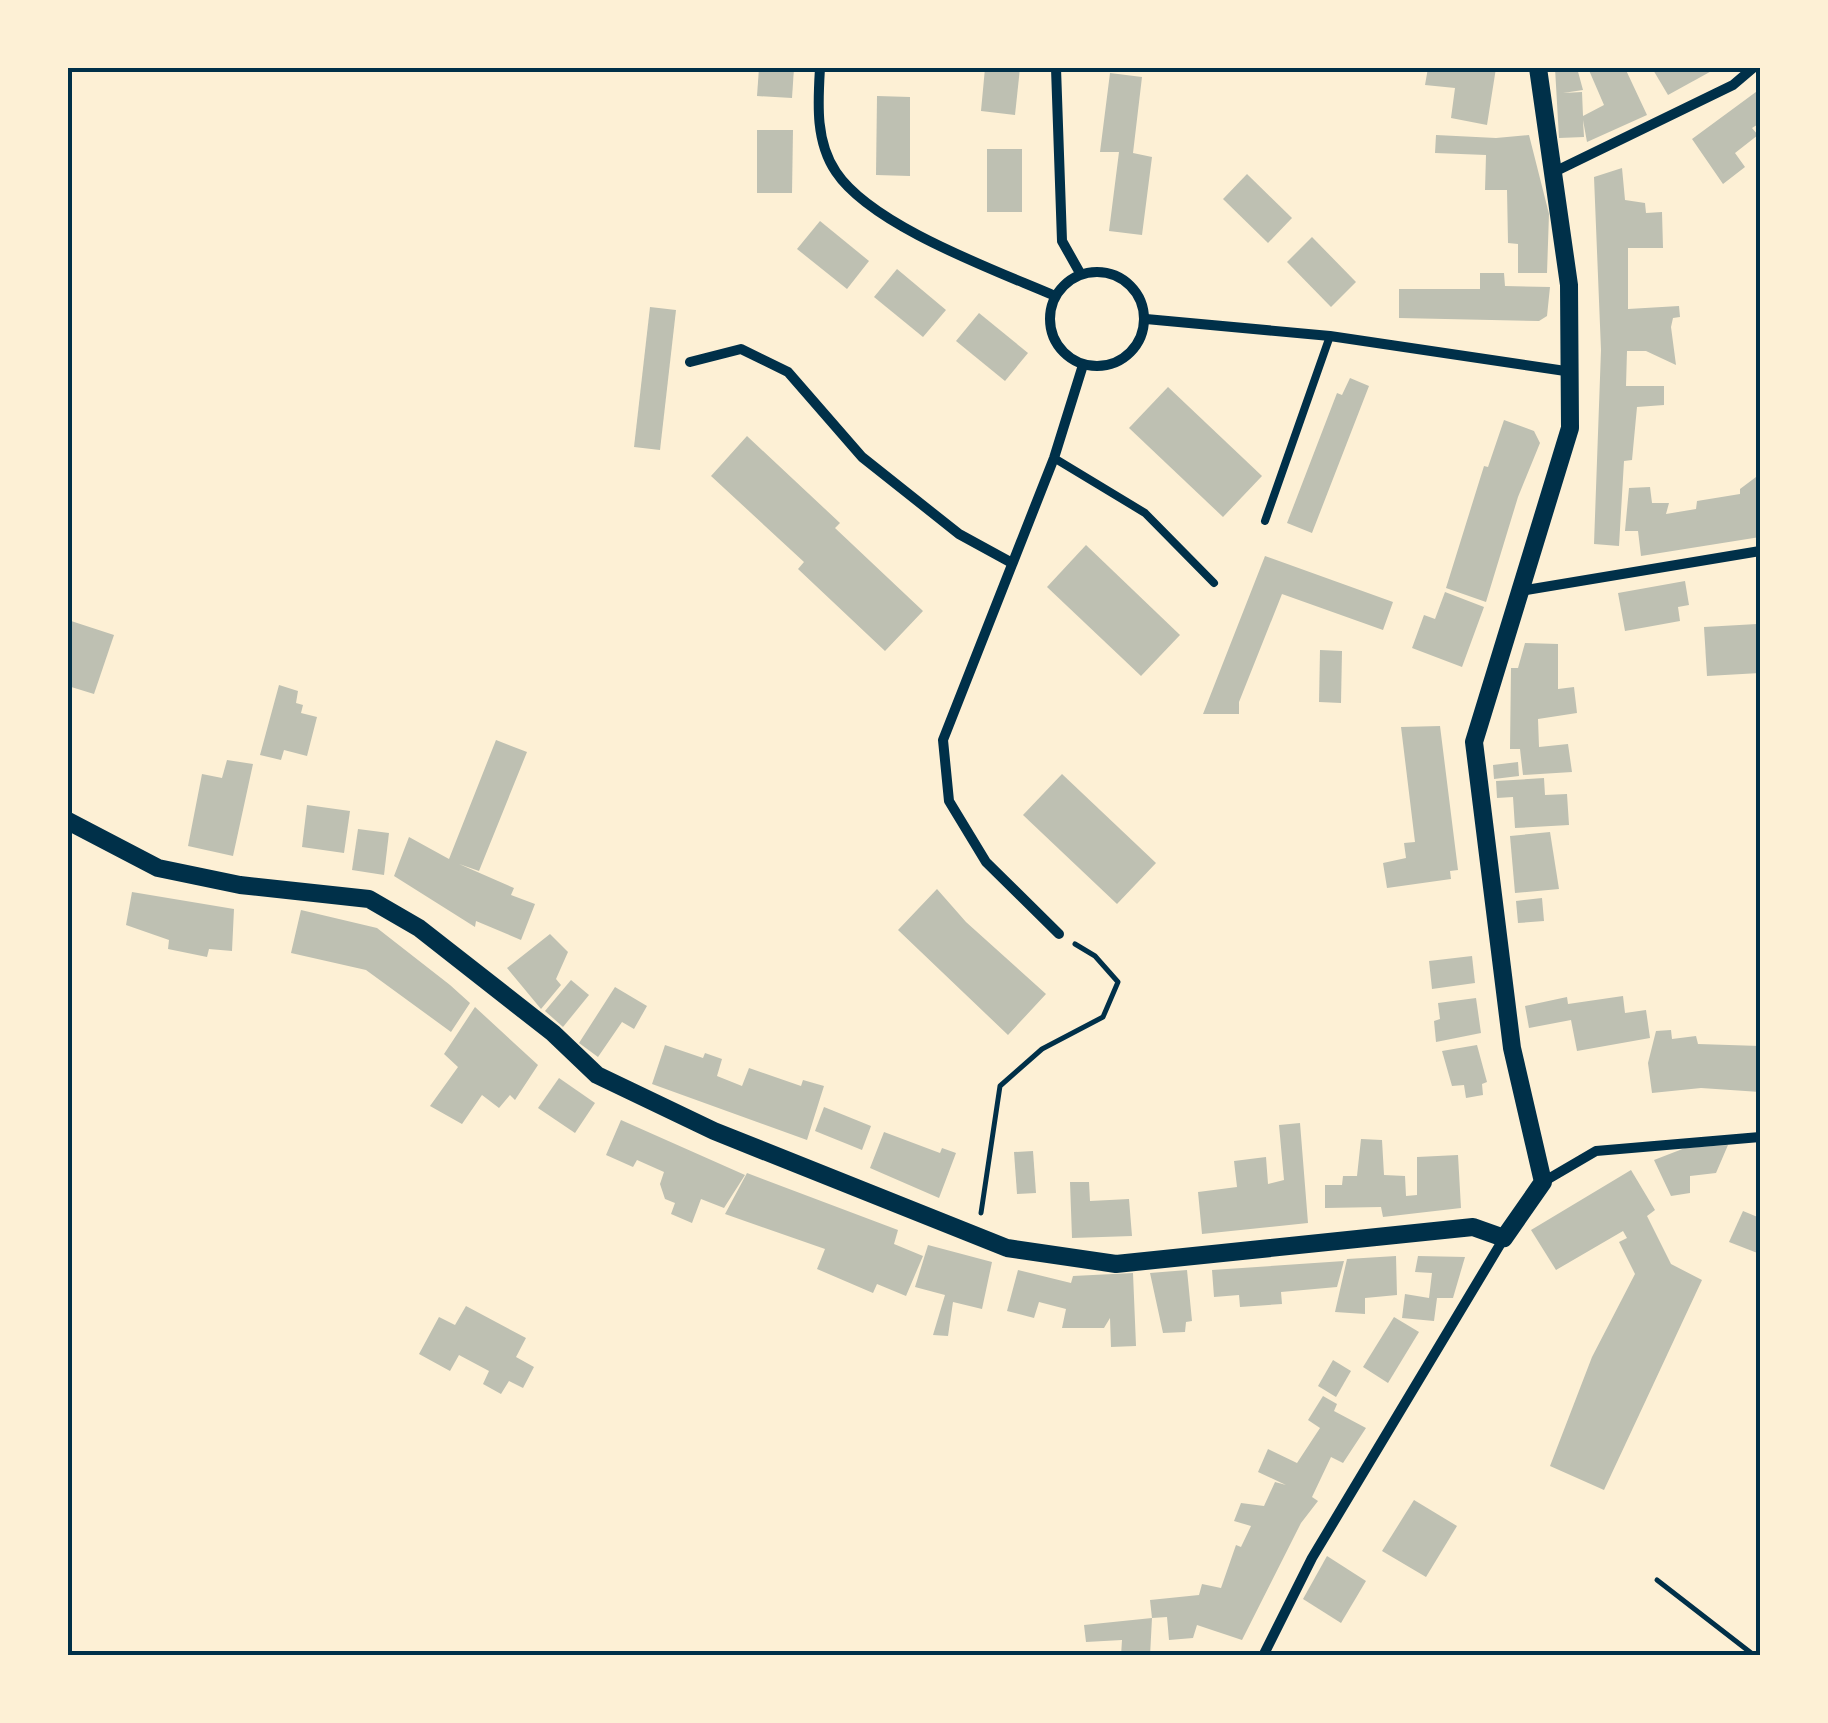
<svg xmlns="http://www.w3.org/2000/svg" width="1828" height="1723" viewBox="0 0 1828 1723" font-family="'DejaVu Sans',sans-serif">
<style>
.building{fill:#bec0b2}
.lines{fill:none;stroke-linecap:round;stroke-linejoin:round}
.path{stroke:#003049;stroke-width:5}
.service{stroke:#003049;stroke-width:8}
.minor{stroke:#003049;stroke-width:10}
.tertiary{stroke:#003049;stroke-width:18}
.neatline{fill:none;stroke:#003049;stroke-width:4}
</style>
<rect width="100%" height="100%" fill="#fdf0d5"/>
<g class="building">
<polygon points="759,68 794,68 792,98 757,96"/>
<polygon points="985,68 1020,68 1015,115 981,111"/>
<polygon points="1428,68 1496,68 1487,125 1451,118 1455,88 1425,85"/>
<polygon points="1555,68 1577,68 1583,90 1563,93 1582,92 1583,116 1604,105 1588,68 1625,68 1647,115 1587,142 1583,120 1584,137 1559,138"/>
<polygon points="1652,68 1717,68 1668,95"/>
<polygon points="1110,73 1142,77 1133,153 1152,157 1142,235 1109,231 1119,152 1100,152"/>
<polygon points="1760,89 1760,123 1752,128 1758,135 1735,153 1745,167 1723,184 1692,139"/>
<polygon points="877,96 910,97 910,176 876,175"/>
<polygon points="757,130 793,130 792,193 757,193"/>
<polygon points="1436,135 1496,138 1529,135 1549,214 1547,273 1518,273 1518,244 1508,243 1507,190 1485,190 1486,155 1435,153"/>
<rect x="987" y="149" width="35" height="63"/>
<polygon points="1622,168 1625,200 1645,203 1646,213 1662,212 1663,248 1628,248 1628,309 1679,306 1680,317 1673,318 1671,327 1676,365 1646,351 1627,351 1626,386 1664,386 1664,405 1637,407 1632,460 1624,461 1619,546 1594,544 1601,350 1594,177"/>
<polygon points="1247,174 1292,218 1268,243 1223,199"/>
<polygon points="820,221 869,261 847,289 797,249"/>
<polygon points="1312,237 1356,282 1331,307 1287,262"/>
<polygon points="897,269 946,310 923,337 874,297"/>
<polygon points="1480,273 1504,273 1505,286 1550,287 1547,316 1539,321 1399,318 1399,289 1480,289"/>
<polygon points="650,307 676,310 660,450 634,447"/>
<polygon points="979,313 1028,353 1005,381 956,341"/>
<polygon points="1350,378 1369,386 1312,533 1287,523 1337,393 1342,395"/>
<polygon points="1168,387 1262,476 1223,517 1129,428"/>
<polygon points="1504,420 1534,431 1540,443 1518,497 1486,602 1446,588 1484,466 1488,467"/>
<polygon points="747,436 840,523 835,528 923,611 885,651 798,569 804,562 711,476"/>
<polygon points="1760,474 1760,537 1641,556 1638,531 1625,531 1629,488 1650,487 1652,503 1669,503 1666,514 1696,509 1697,501 1740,494 1740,489"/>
<polygon points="1086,545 1180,635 1141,676 1047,587"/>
<polygon points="1265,556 1393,602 1383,630 1282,594 1239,702 1239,714 1203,714"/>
<polygon points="1685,581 1689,605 1678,607 1680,621 1625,631 1618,593"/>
<polygon points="1445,592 1484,607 1462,667 1412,648 1424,615 1435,619"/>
<polygon points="68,620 114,635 94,694 68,686"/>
<polygon points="1757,624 1760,673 1707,676 1704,627"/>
<polygon points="1525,643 1558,644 1558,689 1574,687 1577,713 1538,719 1539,747 1568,744 1572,772 1523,775 1520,749 1510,749 1511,668 1518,668"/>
<polygon points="1320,650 1342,651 1341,703 1319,702"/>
<polygon points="279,685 298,691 296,703 303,705 301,713 317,717 307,756 284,750 281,760 260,755"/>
<polygon points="1440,726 1458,870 1450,871 1451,879 1387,888 1383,863 1406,858 1404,843 1415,842 1401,727"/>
<polygon points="496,740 527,752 479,871 459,864 514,888 511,895 535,904 521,940 476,921 475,927 394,876 409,837 449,859"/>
<polygon points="227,760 253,764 233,856 188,846 202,774 222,778"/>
<polygon points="1518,762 1519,776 1494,779 1493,765"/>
<polygon points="1062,774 1156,863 1117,904 1023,815"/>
<polygon points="1544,778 1545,795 1567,794 1569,825 1515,828 1513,797 1497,798 1496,781"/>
<polygon points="307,805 350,811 344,853 302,847"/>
<polygon points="358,829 389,833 384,875 352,870"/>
<polygon points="1550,832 1559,889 1515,893 1510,836"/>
<polygon points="937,889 966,922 1046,994 1008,1035 898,930"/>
<polygon points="132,892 234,909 232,951 209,949 207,957 168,949 169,940 126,925"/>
<polygon points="1542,898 1544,921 1518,923 1516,901"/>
<polygon points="301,910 377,928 450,985 470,1003 451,1032 366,970 291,953"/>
<polygon points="550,934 568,952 556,979 561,985 541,1009 507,968"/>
<polygon points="1472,956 1475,983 1432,989 1429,961"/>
<polygon points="571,980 589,995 563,1027 545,1011"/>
<polygon points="615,987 647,1006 634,1029 622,1022 598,1057 579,1043"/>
<polygon points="1623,996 1625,1013 1646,1010 1650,1038 1577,1051 1571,1020 1529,1028 1525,1006 1567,997 1568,1004"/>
<polygon points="1476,998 1481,1033 1436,1042 1434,1021 1440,1019 1438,1003"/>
<polygon points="475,1007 538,1065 515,1100 510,1095 499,1108 482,1095 462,1124 430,1106 458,1067 444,1054"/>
<polygon points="1671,1030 1672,1039 1696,1036 1698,1044 1760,1046 1760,1092 1701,1088 1652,1093 1648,1063 1656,1031"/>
<polygon points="665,1045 703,1058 705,1053 722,1059 717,1076 742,1086 749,1068 801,1086 803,1080 824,1086 807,1140 652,1084"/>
<polygon points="1477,1045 1487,1082 1482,1084 1483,1095 1466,1098 1464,1085 1452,1086 1442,1051"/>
<polygon points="559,1078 595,1103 575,1133 538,1108"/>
<polygon points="824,1107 871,1126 862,1150 815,1131"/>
<polygon points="621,1120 745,1175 724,1208 701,1199 692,1223 671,1214 675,1203 665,1199 660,1184 664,1172 637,1160 633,1167 606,1155"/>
<polygon points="1300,1123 1308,1223 1202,1234 1198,1192 1237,1187 1234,1161 1266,1157 1268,1184 1284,1180 1279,1125"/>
<polygon points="884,1132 940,1153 942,1148 956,1153 939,1198 870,1168"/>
<polygon points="1361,1139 1382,1140 1384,1175 1405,1176 1406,1196 1417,1195 1417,1157 1458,1155 1461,1208 1383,1217 1381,1207 1325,1208 1325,1185 1342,1185 1343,1176 1357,1176"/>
<polygon points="1728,1145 1716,1173 1690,1176 1690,1193 1671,1196 1654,1160 1685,1148"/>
<polygon points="1033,1151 1036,1193 1017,1194 1014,1152"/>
<polygon points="1631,1170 1655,1210 1647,1216 1671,1264 1702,1280 1604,1490 1550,1466 1592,1357 1635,1274 1619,1242 1627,1238 1623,1231 1556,1270 1531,1230"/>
<polygon points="747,1173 898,1230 894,1244 923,1256 906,1296 877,1284 873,1293 817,1269 825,1249 725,1214"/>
<polygon points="1070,1182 1089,1182 1090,1201 1129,1199 1132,1236 1072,1238"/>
<polygon points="1743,1211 1760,1218 1760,1254 1729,1242"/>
<polygon points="928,1245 992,1262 982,1309 953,1302 948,1336 933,1335 945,1295 915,1287"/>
<polygon points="1396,1256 1397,1295 1365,1298 1365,1314 1335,1312 1347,1259"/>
<polygon points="1418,1256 1465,1257 1453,1298 1437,1298 1434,1321 1402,1318 1405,1294 1429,1298 1432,1273 1415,1272"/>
<polygon points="1344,1261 1337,1287 1281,1292 1282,1304 1240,1307 1239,1295 1214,1297 1212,1270"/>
<polygon points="1018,1270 1071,1283 1073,1276 1133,1273 1136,1346 1111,1347 1110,1318 1104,1328 1062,1328 1066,1309 1039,1302 1034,1318 1007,1311"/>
<polygon points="1187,1270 1192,1321 1186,1322 1185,1332 1163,1333 1150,1273"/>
<polygon points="466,1306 526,1338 516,1357 534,1367 523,1388 509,1381 501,1394 483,1384 489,1371 459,1355 450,1371 419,1354 439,1317 455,1325"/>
<polygon points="1394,1317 1419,1332 1388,1383 1363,1367"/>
<polygon points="1333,1360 1351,1371 1336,1397 1318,1386"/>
<polygon points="1323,1396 1337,1404 1334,1411 1366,1428 1343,1463 1331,1457 1312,1497 1318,1501 1301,1523 1242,1640 1197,1625 1193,1638 1169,1640 1167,1617 1152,1618 1150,1656 1121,1656 1122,1640 1086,1642 1084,1625 1152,1618 1150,1600 1199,1595 1202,1584 1221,1588 1236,1545 1241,1547 1251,1526 1234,1521 1241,1503 1264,1506 1275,1482 1286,1485 1258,1472 1268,1449 1297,1463 1320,1428 1308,1420"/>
<polygon points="1414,1500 1457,1526 1426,1577 1382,1551"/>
<polygon points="1327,1556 1366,1581 1341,1623 1303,1599"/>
</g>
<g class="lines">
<g class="path">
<polyline points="981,1213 1000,1086 1042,1049 1103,1017 1118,982 1095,956 1075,944"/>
<polyline points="1657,1580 1755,1656"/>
</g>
<g class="service">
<polyline points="1054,458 1145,513 1214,583"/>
<polyline points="1265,521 1330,336"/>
</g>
<g class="minor">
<path d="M820 68C818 102 815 141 836 172 872 226 995 270 1055 296"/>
<polyline points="1056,68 1062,241 1080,273"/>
<polyline points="1554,172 1733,85 1753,68"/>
<circle cx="1097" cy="319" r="47"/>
<polyline points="1146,319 1330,336 1572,372"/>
<polyline points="690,362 741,349 788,372 862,457 959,534 1012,563"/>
<polyline points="1520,591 1760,551"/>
<polyline points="1059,934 986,862 949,801 943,740 1054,458 1083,365"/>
<polyline points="1543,1182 1596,1151 1760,1137"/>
<polyline points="1263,1656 1312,1558 1504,1238"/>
</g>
<polyline class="tertiary" points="68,821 158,868 240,885 369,899 419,928 553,1033 597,1075 714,1131 1007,1248 1116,1264 1473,1227 1504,1238 1543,1182 1512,1048 1474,742 1570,428 1569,285 1538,68"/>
</g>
<rect width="1828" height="1723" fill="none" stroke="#fdf0d5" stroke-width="140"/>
<rect x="70" y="70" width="1688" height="1583" class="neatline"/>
</svg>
